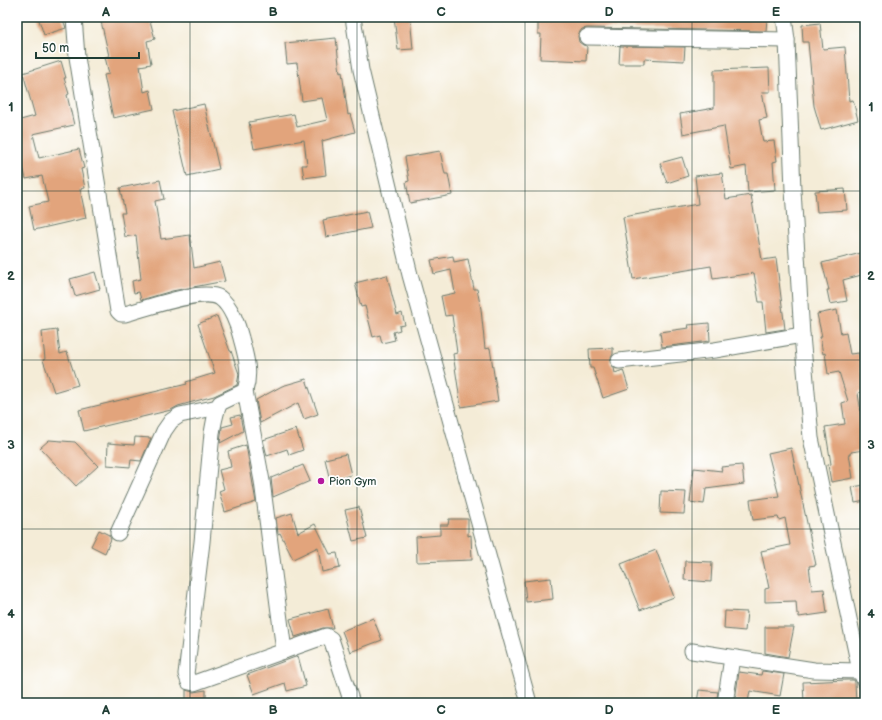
<svg xmlns="http://www.w3.org/2000/svg" width="882" height="720" viewBox="0 0 882 720" font-family="'Balsamiq Sans',sans-serif">
<style>
.building{fill:#e2a47b}
.lines{fill:none;stroke-linecap:round;stroke-linejoin:round}
.minor-casing{stroke:#6a7a6d;stroke-width:17}
.minor{stroke:#fff;stroke-width:15}
.grid{fill:none;stroke:#1f3d34;stroke-width:1;stroke-opacity:0.55}
.poi-dot{fill:#b5179e;stroke:#fff;stroke-width:1.5}
.labels{text-anchor:middle;stroke-width:3.5;stroke-linejoin:round;paint-order:stroke}
.poi-label{font-size:11px;fill:#1f3d34;stroke:#fff;text-anchor:start}
.neatline{fill:none;stroke:#1f3d34;stroke-width:1.5}
.grid-label{font-size:13px;text-anchor:middle;font-weight:bold;fill:#1f3d34}
</style>
<rect width="100%" height="100%" fill="#fff"/>
<filter id="ink" filterUnits="userSpaceOnUse"><feTurbulence type="fractalNoise" baseFrequency=".025" numOctaves="2"/><feDisplacementMap in="SourceGraphic" scale="8" xChannelSelector="R" yChannelSelector="G"/><feConvolveMatrix kernelMatrix="1 2 1 2 8 2 1 2 1" color-interpolation-filters="sRGB"/></filter>
<filter id="wash" filterUnits="userSpaceOnUse"><feTurbulence type="fractalNoise" baseFrequency=".012" numOctaves="4" result="noise"/><feDisplacementMap in="SourceGraphic" scale="16" xChannelSelector="R" yChannelSelector="G"/><feGaussianBlur stdDeviation="0.9" result="paint"/><feColorMatrix in="noise" values="0 0 0 0 0 0 0 0 0 0 0 0 0 0 0 0 0 1.4 0 .05"/><feComposite in="paint" operator="in"/></filter>
<g filter="url(#wash)">
<rect width="100%" height="100%" fill="#f4ecd7"/>
<g id="blocks">
<g class="building">
<polygon points="38,17 62,17 66,28 44,35"/>
<polygon points="100,17 149,17 155,39 147,41 151,64 140,66 144,92 150,90 154,109 113,118 104,75 109,74 105,57 109,56"/>
<polygon points="394,17 410,17 413,49 398,50"/>
<polygon points="538,17 746,17 767,18 766,31 587,28 582,29 579,33 578,36 579,42 583,45 587,46 586,61 540,59 541,34 538,34"/>
<polygon points="820,23 823,49 845,47 849,101 853,100 858,120 821,130 814,106 808,42 803,42 802,25"/>
<polygon points="336,38 340,73 342,72 348,115 350,114 355,132 322,141 326,175 304,178 302,165 307,165 304,140 254,149 249,122 294,114 297,127 327,120 322,98 302,101 297,63 287,64 285,43"/>
<polygon points="620,46 685,47 684,61 644,59 644,64 619,64"/>
<polygon points="61,61 66,78 64,78 69,94 67,95 74,125 33,134 39,158 79,149 84,168 81,169 85,188 80,189 86,218 34,230 29,206 48,202 42,176 26,179 21,158 17,159 17,121 35,116 23,73"/>
<polygon points="769,68 770,92 762,92 767,118 759,120 763,142 774,141 777,161 773,162 775,190 748,192 746,166 731,169 724,126 683,134 680,114 714,108 714,70"/>
<polygon points="204,104 219,169 187,176 172,111"/>
<polygon points="440,151 445,174 448,174 452,195 410,203 406,182 409,181 405,157"/>
<polygon points="682,157 688,176 667,183 660,163"/>
<polygon points="722,173 726,199 751,195 762,260 776,258 785,329 766,332 763,302 759,302 754,273 713,279 711,266 633,279 623,217 698,204 695,176"/>
<polygon points="160,180 164,199 155,201 161,239 190,235 194,268 220,262 225,281 172,291 141,300 139,292 134,293 132,281 141,279 136,235 125,237 121,213 125,213 120,188"/>
<polygon points="845,189 847,210 817,212 815,191"/>
<polygon points="367,211 371,228 326,237 323,220"/>
<polygon points="865,252 865,274 843,280 847,301 830,304 827,290 829,290 822,263"/>
<polygon points="453,256 454,262 468,259 474,289 477,289 481,309 485,349 490,348 498,401 461,407 453,354 457,353 452,315 445,316 441,296 455,293 451,270 434,274 431,260"/>
<polygon points="95,272 100,289 75,296 70,279"/>
<polygon points="387,275 397,315 402,313 405,325 399,326 400,330 393,332 395,340 382,343 380,335 373,337 365,306 361,307 355,283"/>
<polygon points="837,310 841,334 846,333 850,354 859,353 862,373 865,372 865,391 858,393 862,419 865,419 865,450 851,452 851,454 849,454 853,478 831,482 828,465 831,464 825,427 845,424 842,403 848,401 839,372 828,374 825,353 823,354 820,337 822,337 817,314"/>
<polygon points="217,316 230,351 231,351 239,374 237,385 214,396 178,406 171,410 84,431 79,410 187,384 186,382 215,373 198,324"/>
<polygon points="709,323 710,341 662,347 660,332 689,328 688,325"/>
<polygon points="57,330 60,354 67,352 78,385 54,392 43,360 45,359 42,332"/>
<polygon points="613,348 613,354 611,358 610,362 614,368 615,373 623,370 629,389 603,398 593,368 590,368 589,349"/>
<polygon points="306,379 318,414 304,419 298,403 260,423 256,400 282,386"/>
<polygon points="240,415 243,431 220,443 222,427 233,424 231,417"/>
<polygon points="296,429 303,450 289,455 287,449 267,456 263,440"/>
<polygon points="135,437 151,438 141,461 131,460 130,467 107,465 108,443 134,445"/>
<polygon points="49,440 75,442 98,466 76,486 40,448"/>
<polygon points="246,445 256,502 225,512 219,491 224,489 219,470 231,467 228,451"/>
<polygon points="791,448 816,565 809,566 812,590 824,589 827,613 799,617 799,614 797,614 796,601 765,602 765,589 769,588 761,551 790,545 785,518 779,520 778,517 753,520 750,500 779,496 768,453"/>
<polygon points="346,454 351,475 330,481 325,459"/>
<polygon points="303,465 310,481 273,497 271,478"/>
<polygon points="742,465 744,484 706,489 704,504 690,502 694,468 722,471 721,467"/>
<polygon points="865,485 865,501 855,503 852,487"/>
<polygon points="661,491 686,492 684,514 660,513"/>
<polygon points="359,507 367,538 353,541 345,510"/>
<polygon points="292,513 298,533 315,524 330,554 337,553 340,568 322,572 318,547 293,559 280,533 278,534 276,518"/>
<polygon points="449,519 468,519 468,536 471,535 472,560 417,562 416,537 440,535 440,525 448,525"/>
<polygon points="99,530 109,535 111,539 105,553 91,546"/>
<polygon points="656,550 674,597 640,610 621,564"/>
<polygon points="685,561 712,562 711,582 684,580"/>
<polygon points="551,578 553,599 526,602 524,581"/>
<polygon points="328,609 333,628 323,628 295,637 290,619"/>
<polygon points="725,611 747,612 745,631 724,629"/>
<polygon points="373,618 382,640 350,652 342,631"/>
<polygon points="765,627 794,627 788,657 765,653"/>
<polygon points="298,656 306,686 287,691 285,683 254,694 247,675"/>
<polygon points="762,671 784,674 780,696 750,691 748,702 735,700 739,672 761,675"/>
<polygon points="847,680 854,680 855,682 856,703 804,703 803,682"/>
<polygon points="186,690 193,692 206,690 206,703 186,703"/>
<polygon points="699,690 718,692 716,703 697,702"/>
</g>
</g>
</g>
<g filter="url(#ink)">
<use href="#blocks" fill-opacity="0" stroke="#6a7a6d" stroke-width="1"/>
<g class="lines">
<g class="minor-casing">
<g id="minor">
<path d="M74 17 77 57 118 311 121 314H125C145 309 203 287 220 298 231 306 238 325 241 338 246 357 251 372 245 391L262 481 284 651 326 636 331 639 332 642 352 703"/>
<polyline points="353,17 361,70 410,275 529,703"/>
<polyline points="784,17 787,40 793,190 802,335 811,438 860,671 865,682"/>
<polyline points="587,37 787,40"/>
<polyline points="619,361 715,350 802,335"/>
<path d="M245 391 220 403C215 412 214 423 212 433L202 542 187 666 186 674 189 682 194 683 284 651"/>
<polyline points="118,533 164,431 171,421 180,415 218,407"/>
<polyline points="692,651 814,670 860,671"/>
<polyline points="725,703 732,658"/>
</g>
</g>
<use href="#minor" class="minor"/>
</g>
</g>
<path class="grid" d="M190 17V703M357 17V703M525 17V703M692 17V703M17 191H865M17 360H865M17 529H865"/>
<circle class="poi-dot" cx="321" cy="481" r="4"/>
<g class="labels">
<g class="poi-label">
<text x="329" y="485">Pion Gym</text>
</g>
</g>
<rect width="882" height="720" fill="none" stroke="#fff" stroke-width="44"/>
<path d="M36 52v6h103v-6" fill="none" stroke="#1f3d34" stroke-width="2"/>
<text x="42" y="52" font-size="12" fill="#1f3d34" stroke="#ffffff" stroke-width="3" paint-order="stroke">50 m</text>
<rect x="22" y="22" width="838" height="676" class="neatline"/>
<g class="grid-label">
<text x="106" y="16">A</text>
<text x="273" y="16">B</text>
<text x="441" y="16">C</text>
<text x="609" y="16">D</text>
<text x="776" y="16">E</text>
<text x="11" y="111">1</text>
<text x="871" y="111">1</text>
<text x="11" y="280">2</text>
<text x="871" y="280">2</text>
<text x="11" y="449">3</text>
<text x="871" y="449">3</text>
<text x="11" y="618">4</text>
<text x="871" y="618">4</text>
<text x="106" y="714">A</text>
<text x="273" y="714">B</text>
<text x="441" y="714">C</text>
<text x="609" y="714">D</text>
<text x="776" y="714">E</text>
</g>
</svg>
